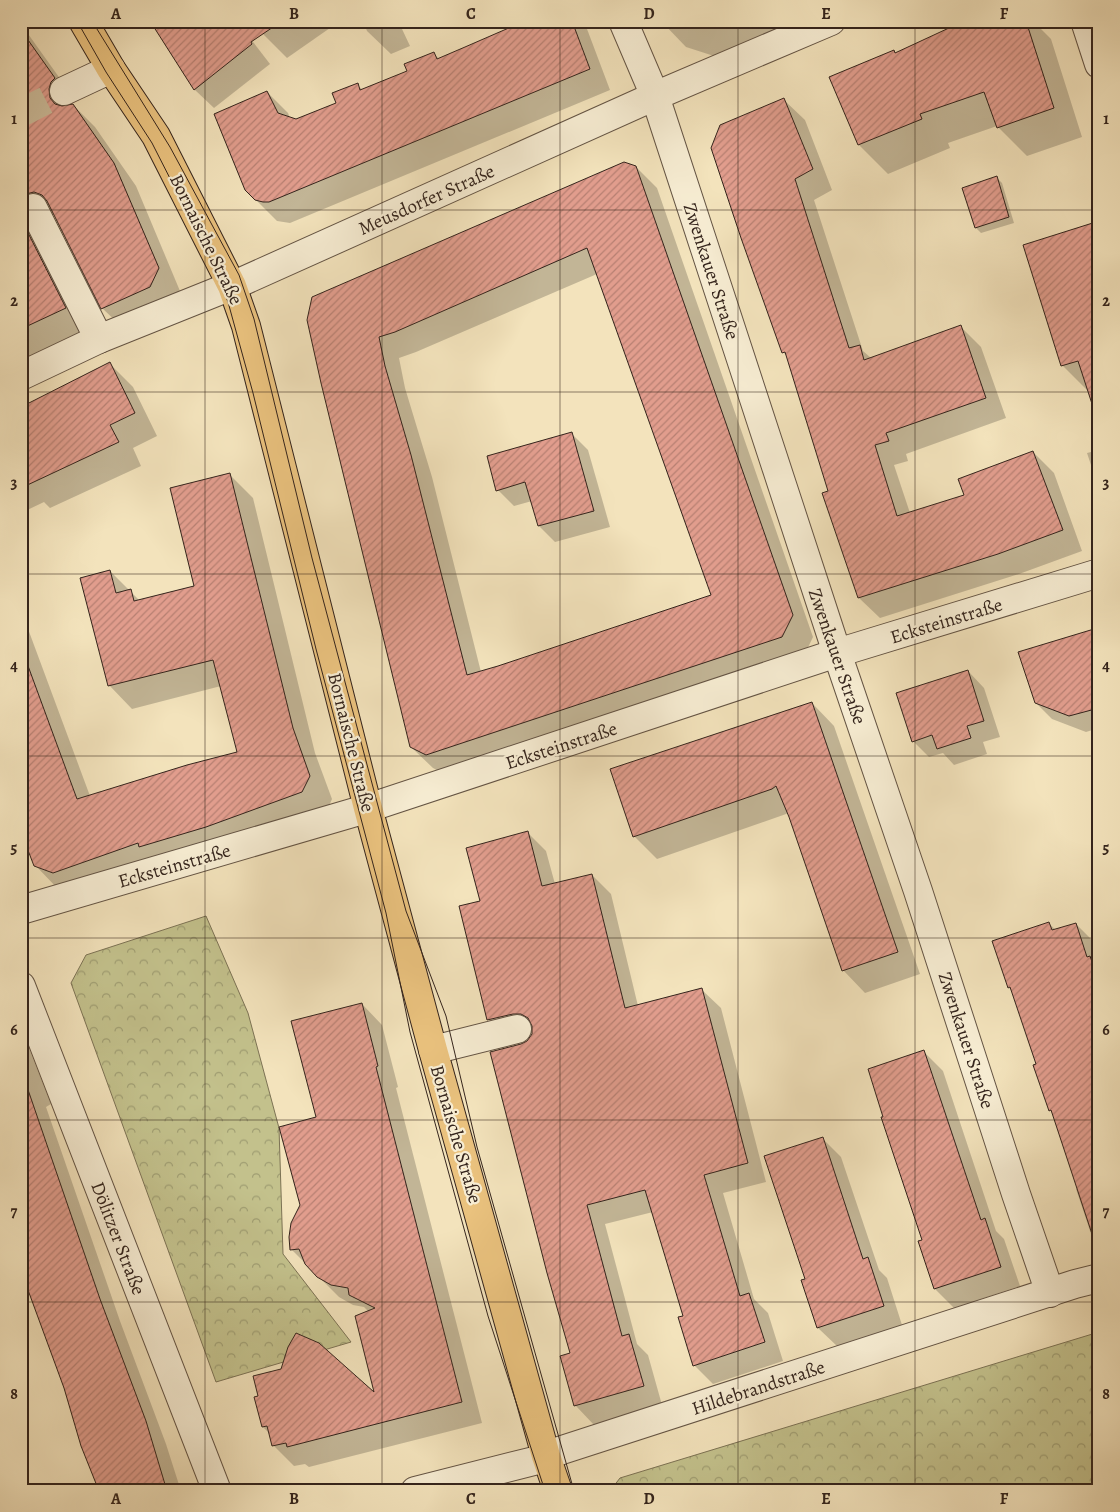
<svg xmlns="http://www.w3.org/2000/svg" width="1120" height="1512" viewBox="0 0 1120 1512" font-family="Alegreya,serif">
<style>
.park{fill:url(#park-crowns);stroke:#7c7254}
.shadow{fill:#0003;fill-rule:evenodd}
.building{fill:url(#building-hatch);stroke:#34241c;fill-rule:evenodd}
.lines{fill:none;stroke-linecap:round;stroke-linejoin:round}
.minor-tunnel{stroke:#cdbd9c;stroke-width:28;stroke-dasharray:28 14;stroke-linecap:butt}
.minor-casing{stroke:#645444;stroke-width:30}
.major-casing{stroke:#34241c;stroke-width:30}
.minor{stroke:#f7edd3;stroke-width:28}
.major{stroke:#eac27e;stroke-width:28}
.tram{stroke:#34241c;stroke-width:1}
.grid{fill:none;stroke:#34241c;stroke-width:1;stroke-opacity:0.55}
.labels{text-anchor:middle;stroke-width:4.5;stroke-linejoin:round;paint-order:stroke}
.street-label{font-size:19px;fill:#34241c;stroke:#f7edd3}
.neatline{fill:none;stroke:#34241c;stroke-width:2}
.grid-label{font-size:16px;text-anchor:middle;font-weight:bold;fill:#34241c}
</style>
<defs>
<pattern id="park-crowns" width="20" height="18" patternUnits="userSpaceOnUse" patternTransform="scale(1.25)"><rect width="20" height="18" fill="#c3c18c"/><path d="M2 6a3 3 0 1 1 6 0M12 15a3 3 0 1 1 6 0" fill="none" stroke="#9f9d72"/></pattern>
<pattern id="building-hatch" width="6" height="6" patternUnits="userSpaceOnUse" patternTransform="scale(1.25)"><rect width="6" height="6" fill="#e19d8d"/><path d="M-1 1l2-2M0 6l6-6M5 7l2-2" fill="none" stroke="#b78072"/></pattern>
</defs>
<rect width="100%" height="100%" fill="#f3e3bc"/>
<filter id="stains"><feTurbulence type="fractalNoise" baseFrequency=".004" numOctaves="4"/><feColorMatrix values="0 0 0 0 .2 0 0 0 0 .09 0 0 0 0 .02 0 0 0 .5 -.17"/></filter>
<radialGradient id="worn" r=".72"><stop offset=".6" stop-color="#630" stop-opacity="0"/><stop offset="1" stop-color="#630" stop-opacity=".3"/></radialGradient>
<g class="park">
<polygon points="206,916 248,1013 279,1128 283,1254 351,1342 216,1382 71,983 86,955"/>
<polygon points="1099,1332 1099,1491 610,1491 620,1478"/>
</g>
<g class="shadow">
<polygon points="151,21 237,21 270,64 214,108 195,90"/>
<polygon points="265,21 340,21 287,58 263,34"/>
<polygon points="363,21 419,21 402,29 410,46 391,54 367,31"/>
<polygon points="510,21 584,21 610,90 290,223 277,221 246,190 267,92 288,113 290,118 296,120 338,104 357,85 363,90 408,72 434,53 439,59 512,28"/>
<polygon points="661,21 794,21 714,56 686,47"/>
<polygon points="967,21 1033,21 1051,39 1082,137 1027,156 997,126 948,143 950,148 888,174 859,145 831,77 896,54"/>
<polygon points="21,24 76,101 72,104 95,127 136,186 180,291 172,308 124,329 102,308 55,214 48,215 87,330 21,362"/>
<polygon points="784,100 805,120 832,190 814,200 863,351 871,358 961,327 981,347 1006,418 906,454 908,461 894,465 910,513 966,496 1033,452 1054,473 1082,551 1019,574 880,618 859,598 824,494 829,492 788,357 783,352"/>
<path d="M636 167 657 188 813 637 803 658 448 776 433 768 411 747 313 298ZM597 274 712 595 481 672 432 477 405 388 399 358 416 352Z"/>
<polygon points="997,178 1002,183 1014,223 981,233 976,228"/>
<polygon points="1099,228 1099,420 1089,392 1062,365"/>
<polygon points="110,364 133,387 157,436 133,448 141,466 50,508 44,502 21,513 21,408"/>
<polygon points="572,434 588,450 610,527 555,542 539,526 532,501 514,506 498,490"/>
<polygon points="1099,450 1099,489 1087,453"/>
<polygon points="230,475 253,498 315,753 332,799 325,815 58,889 35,865 21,828 21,610 90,796 238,753 221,686 132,709 109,685 110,571 140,601 195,586"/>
<polygon points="1099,629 1099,728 1086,732 1052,719 1036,703 1019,652"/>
<polygon points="968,671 984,688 1000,737 983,742 987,754 954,765 943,753 929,757 913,741"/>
<polygon points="812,703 834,726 920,974 865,993 843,970 789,813 657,859 634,836"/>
<polygon points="527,832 546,851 555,884 592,875 611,894 638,1006 702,990 721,1008 766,1182 723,1193 754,1299 768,1313 783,1361 713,1384 694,1365 685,1317 653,1212 605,1224 637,1344 648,1355 662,1405 594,1425 576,1406 562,1357 571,1354 521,1045 528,1041 535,1032 508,1039 489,1020 461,907 482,902"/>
<polygon points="1048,923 1056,930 1076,924 1099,947 1099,1246 1093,1240 1076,1189 1078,1188 1053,1114 1050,1110 1037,1065 1012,991 1009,988"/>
<polygon points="362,1004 382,1025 398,1087 396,1088 482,1423 309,1467 305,1464 294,1466 273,1445 270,1434 263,1427 256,1398 377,1396 369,1312 364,1307 353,1305 339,1297 291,1249 318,1118"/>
<polygon points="21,1028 51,1104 46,1107 120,1321 166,1444 181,1491 100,1491 21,1266"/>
<polygon points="924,1052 943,1071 996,1231 1004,1239 1020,1286 954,1308 935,1289 919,1242 924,1240"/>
<polygon points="822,1138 841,1157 879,1270 887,1278 902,1325 837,1346 818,1328 807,1279"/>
</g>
<g class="building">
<polygon points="150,21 282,21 251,42 252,44 194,90"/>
<polygon points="508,21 572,21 590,69 269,202 263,202 255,200 245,190 214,114 267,91 278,113 296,119 336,103 332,93 358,83 360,90 407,71 404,64 434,52 437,59 465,47 511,27"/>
<polygon points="964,21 1026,21 1054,108 997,128 984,92 920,114 922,119 858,145 829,77 894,50 895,53"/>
<polygon points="21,30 55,78 51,82 49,89 50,98 55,104 62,106 73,104 114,163 159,268 150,287 101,309 47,201 42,195 34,192 26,194 21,198"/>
<polygon points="784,98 813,169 795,179 849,348 860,345 864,360 961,325 986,398 886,433 889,441 875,445 897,516 964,495 958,479 1033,451 1063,530 998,554 858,598 822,493 828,491 785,352 782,353 741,238 711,148 720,125"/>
<path d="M624 162 636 166 793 615 782 637 426 755 410 747 321 383 307 320 312 297ZM587 248 711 595 498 666 467 675 411 455 385 366 379 337 395 332Z"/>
<polygon points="997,176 1009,217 975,228 962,188"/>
<polygon points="21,219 66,308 21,329"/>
<polygon points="1099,221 1099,409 1094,410 1078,361 1061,366 1023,245"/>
<polygon points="110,362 135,413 110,425 119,442 21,488 21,407"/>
<polygon points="572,432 594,511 538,526 525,482 496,491 487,456"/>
<polygon points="230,473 293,728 310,776 302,792 206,827 139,847 138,843 53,873 34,866 21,832 21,656 24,655 77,799 187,765 237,752 213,660 108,686 80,578 110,570 116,593 131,589 134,601 194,586 170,488"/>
<polygon points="1094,629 1099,644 1099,708 1069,716 1035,703 1018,652"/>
<polygon points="968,670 984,721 967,726 971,738 937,749 932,735 912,742 896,693"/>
<polygon points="812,702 898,952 842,971 789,817 776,786 772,789 633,837 610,769"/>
<polygon points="528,831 542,886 592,874 625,1008 702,988 748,1163 704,1175 740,1296 749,1293 765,1342 693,1366 678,1317 683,1316 645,1190 587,1205 622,1336 629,1334 644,1386 574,1406 560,1356 570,1353 547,1273 490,1052 521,1044 527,1041 532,1034 532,1026 528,1018 521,1014 513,1014 487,1020 459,906 480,901 466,848"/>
<polygon points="1049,922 1052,930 1076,923 1087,957 1090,956 1099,983 1099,1239 1094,1240 1051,1110 1049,1111 1033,1065 1036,1064 1010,987 1008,988 992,941"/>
<polygon points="362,1003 378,1066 376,1067 462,1402 287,1447 286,1443 272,1446 267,1426 262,1427 254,1397 258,1396 253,1376 281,1369 288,1347 296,1333 319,1343 374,1392 355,1316 375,1308 349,1295 348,1288 331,1285 317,1277 305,1264 299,1249 290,1250 289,1237 291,1223 300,1205 279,1127 316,1117 291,1021"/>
<polygon points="924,1050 981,1220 985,1218 1001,1267 934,1289 918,1241 922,1240 881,1117 883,1117 868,1069"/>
<polygon points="25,1081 100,1299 146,1421 167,1491 99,1491 81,1446 64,1388 21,1271 21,1082"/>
<polygon points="823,1137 863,1259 868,1257 884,1306 817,1328 801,1280 805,1279 764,1156"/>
</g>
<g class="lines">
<polyline class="minor-tunnel" points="21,113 64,91"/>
<g class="minor-casing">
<g id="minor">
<polyline points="623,21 655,96 837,653 918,891 1016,1194 1050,1293"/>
<polyline points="1085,21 1099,64"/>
<polyline points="64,91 111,69"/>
<polyline points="33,208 99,339"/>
<polyline points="21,376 99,339 241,282 655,96 831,21"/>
<polyline points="21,910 359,811 837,653 1099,573"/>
<polyline points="21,986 217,1491"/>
<polyline points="433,1050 517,1029"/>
<polyline points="415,1491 534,1461 562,1450 1075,1284 1099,1278"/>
</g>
</g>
<g class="major-casing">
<polyline id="major" points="83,21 111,69 156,136 232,286 246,326 368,808 433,1050 546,1456 558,1491"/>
</g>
<use href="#minor" class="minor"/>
<use href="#major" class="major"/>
<g class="tram">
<polyline points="77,21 106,72 152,143 209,255 228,302 253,393 316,649 386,913 410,1032 488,1316 545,1491"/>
<polyline points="92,21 170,147 239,275 254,319 312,558 406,911 446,1016 477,1147 574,1491"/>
</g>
</g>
<path class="grid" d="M205 21V1491M382 21V1491M560 21V1491M738 21V1491M915 21V1491M21 210H1099M21 392H1099M21 574H1099M21 756H1099M21 938H1099M21 1120H1099M21 1302H1099"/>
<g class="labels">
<g class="street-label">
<text transform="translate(426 199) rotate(-24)" y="7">Meusdorfer Straße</text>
<text transform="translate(207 239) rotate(64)" y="7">Bornaische Straße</text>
<text transform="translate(712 271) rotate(72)" y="7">Zwenkauer Straße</text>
<text transform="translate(946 620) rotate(-17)" y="7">Ecksteinstraße</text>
<text transform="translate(838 656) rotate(71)" y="7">Zwenkauer Straße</text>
<text transform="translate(352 742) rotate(76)" y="7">Bornaische Straße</text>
<text transform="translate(561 745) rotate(-18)" y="7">Ecksteinstraße</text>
<text transform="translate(174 865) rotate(-16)" y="7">Ecksteinstraße</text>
<text transform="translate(967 1040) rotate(72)" y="7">Zwenkauer Straße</text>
<text transform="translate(457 1134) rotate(74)" y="7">Bornaische Straße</text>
<text transform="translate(119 1238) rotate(69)" y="7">Dölitzer Straße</text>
<text transform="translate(758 1387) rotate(-18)" y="7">Hildebrandstraße</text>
</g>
</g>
<rect width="1120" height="1512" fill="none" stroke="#f3e3bc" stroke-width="55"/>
<rect x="28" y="28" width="1064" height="1456" class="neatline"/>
<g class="grid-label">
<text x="116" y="19">A</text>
<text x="294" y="19">B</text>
<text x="471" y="19">C</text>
<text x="649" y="19">D</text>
<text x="826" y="19">E</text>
<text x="1004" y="19">F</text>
<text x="14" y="124">1</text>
<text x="1106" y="124">1</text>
<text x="14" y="306">2</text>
<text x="1106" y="306">2</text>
<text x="14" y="488">3</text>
<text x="1106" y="488">3</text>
<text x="14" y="671">4</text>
<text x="1106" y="671">4</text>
<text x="14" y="853">5</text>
<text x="1106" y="853">5</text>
<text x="14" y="1035">6</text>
<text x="1106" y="1035">6</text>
<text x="14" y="1217">7</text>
<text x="1106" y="1217">7</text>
<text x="14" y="1399">8</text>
<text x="1106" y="1399">8</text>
<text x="116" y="1504">A</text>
<text x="294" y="1504">B</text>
<text x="471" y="1504">C</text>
<text x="649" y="1504">D</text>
<text x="826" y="1504">E</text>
<text x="1004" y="1504">F</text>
</g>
<rect width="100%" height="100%" filter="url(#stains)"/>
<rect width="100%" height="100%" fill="url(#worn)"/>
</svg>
